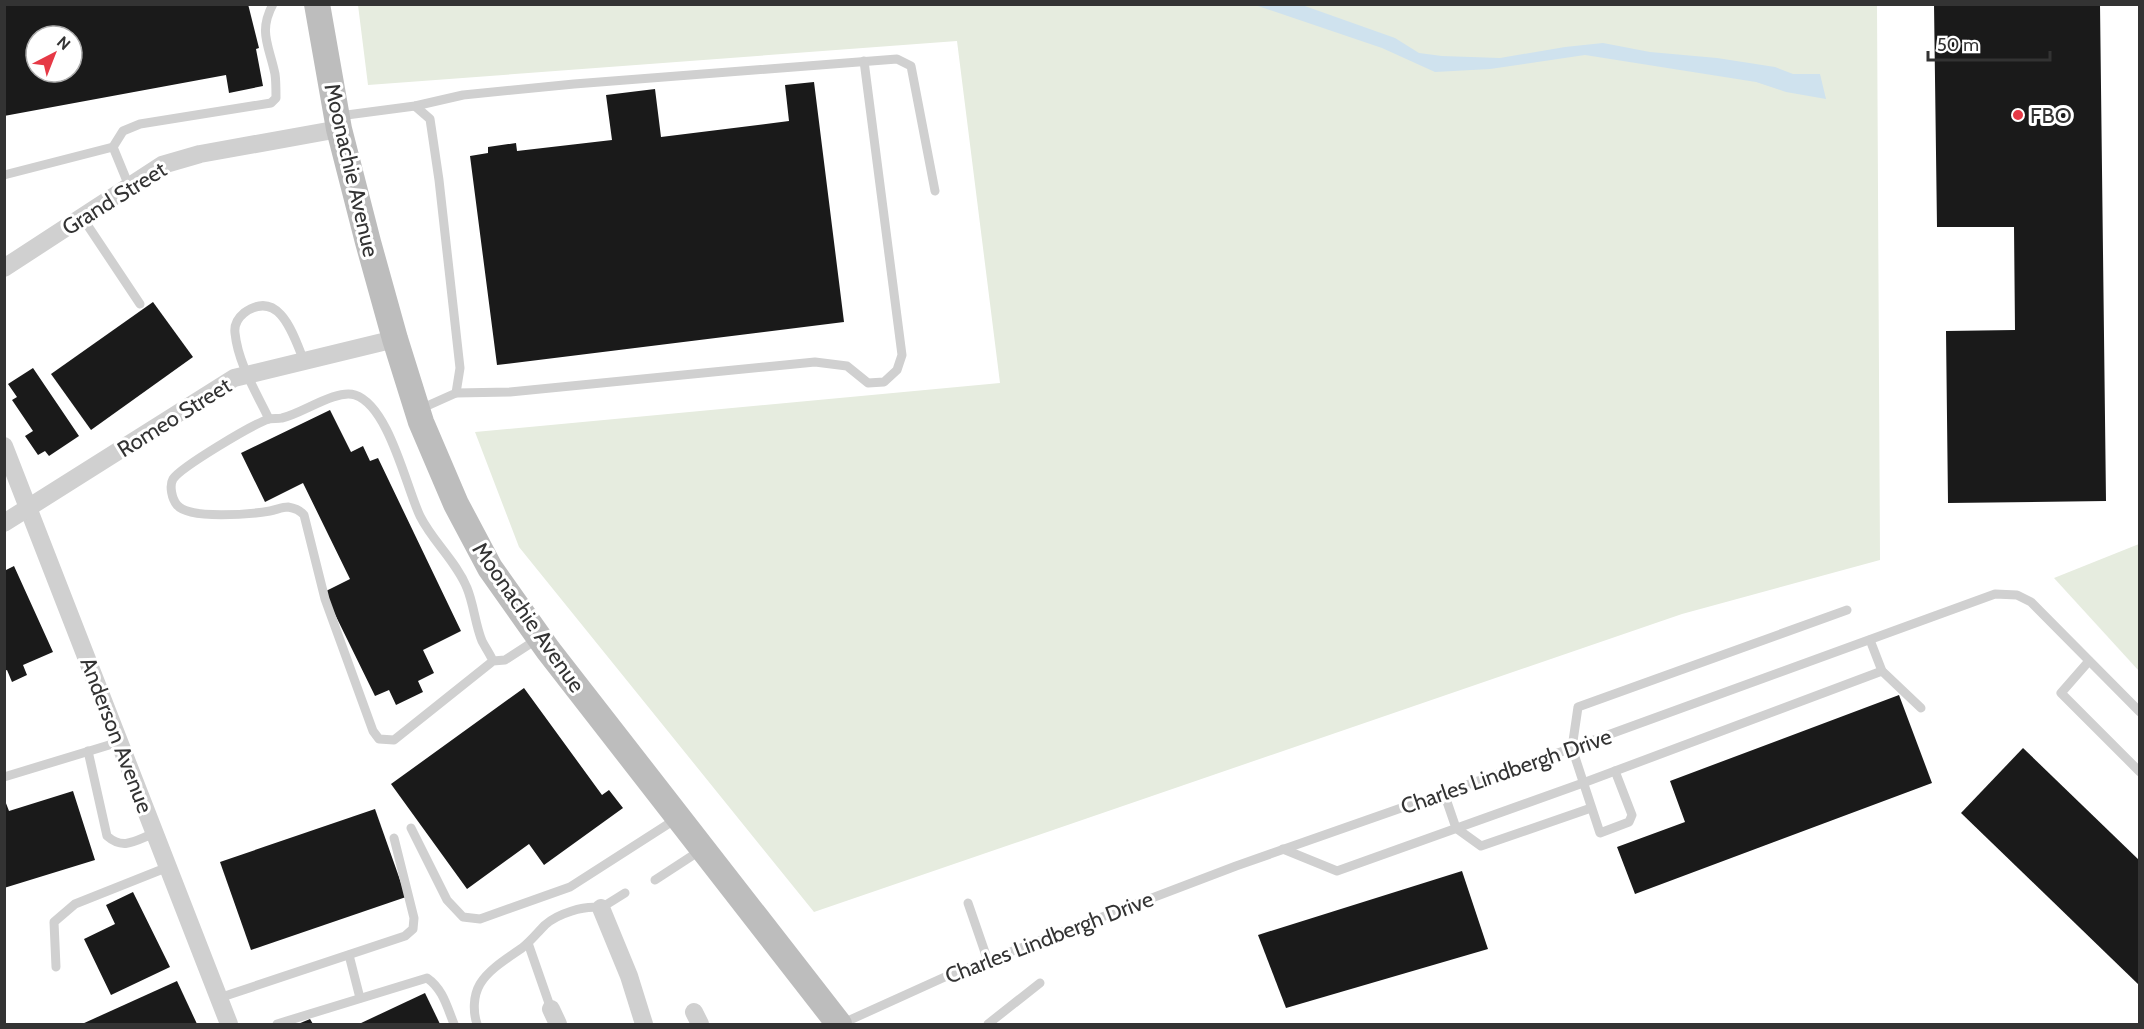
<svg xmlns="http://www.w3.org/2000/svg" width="2144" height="1029" viewBox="0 0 2144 1029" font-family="Cabin,sans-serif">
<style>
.green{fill:#e6ecdf}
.water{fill:#cfe2ee}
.building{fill:#1a1a1a;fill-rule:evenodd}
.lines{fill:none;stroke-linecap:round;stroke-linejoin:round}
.service{stroke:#d0d0d0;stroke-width:9}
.minor{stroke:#d0d0d0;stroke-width:18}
.secondary{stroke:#bdbdbd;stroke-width:26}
.poi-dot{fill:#e63946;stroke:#fff;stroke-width:2}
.labels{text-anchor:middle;stroke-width:6;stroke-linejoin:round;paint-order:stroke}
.poi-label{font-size:22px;fill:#333;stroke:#fff;text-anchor:start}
.street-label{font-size:22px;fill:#333;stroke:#fff}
</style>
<rect width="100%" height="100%" fill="#fff"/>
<g class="green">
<polygon points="358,5 1877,5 1880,560 1682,614 814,912 519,547 475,432 1000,383 957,41 368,85"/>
<polygon points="2139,544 2139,671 2054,578"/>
</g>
<polygon class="water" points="1255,5 1302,5 1395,38 1419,53 1442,56 1500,58 1565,47 1603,43 1650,52 1717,58 1775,67 1793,74 1820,74 1826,99 1786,92 1756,82 1585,55 1490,69 1435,72 1382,48"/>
<g class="building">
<path d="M4 4H248L259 48 256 49 263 86 229 93 226 75 4 116ZM36 36H72V72H36Z"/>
<polygon points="1934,4 2100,4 2106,501 1948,503 1946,331 2015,330 2014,227 1937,227"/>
<polygon points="814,82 844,322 497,365 470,156 488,153 488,147 516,143 517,151 612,140 606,95 655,89 661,137 789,121 785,85"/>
<polygon points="153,302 193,357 91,430 51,374"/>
<polygon points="33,368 79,436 49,456 45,451 38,455 25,436 33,431 12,400 17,397 8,384"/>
<polygon points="330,410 351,452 363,446 370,461 378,458 461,631 423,650 434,673 418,681 423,692 396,705 389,690 375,696 324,592 350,579 303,483 265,502 241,453"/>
<polygon points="14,566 53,652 23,665 27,675 12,682 7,670 4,671 4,571"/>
<polygon points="524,688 602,795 609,790 623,808 544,865 529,844 467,889 391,784"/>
<polygon points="1899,695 1932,783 1635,894 1617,847 1685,822 1670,781"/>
<polygon points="2023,748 2140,861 2140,986 1961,813"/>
<polygon points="73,791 95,860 4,888 4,798 9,811"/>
<polygon points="375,809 406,897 251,950 220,862"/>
<polygon points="1462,871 1488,949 1286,1008 1258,935"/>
<polygon points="133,892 170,967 111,995 84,939 115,924 106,905"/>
<polygon points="177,981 197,1024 82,1024"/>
<polygon points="425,993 440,1024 359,1024"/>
<polygon points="310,1019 313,1024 298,1024"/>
</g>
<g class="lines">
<g class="service">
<polyline points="415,106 430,119 439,180 460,368 456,393 418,410"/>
<polyline points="339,116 415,106 463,95 574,84 897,59 911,66 935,191"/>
<polyline points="113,147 129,186"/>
<path d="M4 175 113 147 123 131 140 124 271 103 276 98C276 90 276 81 275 74 269 45 258 32 273 4"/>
<polyline points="82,217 140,304"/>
<polyline points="456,393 510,392 815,362 847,366 868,383 884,382 897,370 902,355 864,61"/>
<path d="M269 419C256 392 238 363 235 333 234 325 238 318 244 313 280 287 294 337 304 361"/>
<polyline points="1870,640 1882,671 1921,708"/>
<path d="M493 661C490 654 485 647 482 641 475 624 474 605 467 588 456 561 433 542 420 516 406 487 389 406 355 395 335 389 302 414 282 418 278 419 273 418 269 419 253 424 181 467 173 479 169 486 172 499 177 505 189 520 252 514 270 511 276 510 282 507 288 507 294 508 300 510 304 515L325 599 373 731 379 739 394 740 493 661 505 660 539 638"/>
<polyline points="2089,661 2061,693 2140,772"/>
<path d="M88 751 107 836C124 851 136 840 155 833"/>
<polyline points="1615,771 1632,815 1629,822 1600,833 1572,748 1578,707 1847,610"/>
<polyline points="4,777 119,742"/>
<polyline points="1444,793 1456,828 1481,846 1591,808"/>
<polyline points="411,828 447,900 463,917 480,919 570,887 676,819"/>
<polyline points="1283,849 1337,871 1583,783 1882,671"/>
<polyline points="655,880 701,850"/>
<polyline points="968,903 988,961"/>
<polyline points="528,943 551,1009"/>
<polyline points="349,955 360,998"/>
<polyline points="56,967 54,922 75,904 168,867"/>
<polyline points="219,998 405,936 413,929 414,918 394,838"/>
<path d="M277 1024 427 978C443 989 447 1007 454 1024"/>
<path d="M477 1024C473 1012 473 996 480 984 489 969 508 958 522 948 531 941 537 933 545 925 557 914 584 905 601 908L625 893"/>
<polyline points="841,1024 947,976 1236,866 1572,748 1995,594 2017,595 2031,602 2140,712"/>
<polyline points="988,1024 1040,983"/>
</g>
<g class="minor">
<polyline points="4,268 162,165 200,154 339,129"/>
<polyline points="4,446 229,1024"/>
<polyline points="4,523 234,378 395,339"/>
<polyline points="601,908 629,976 644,1024"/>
<polyline points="551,1009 558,1024"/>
<polyline points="694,1012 700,1024"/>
</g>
<polyline class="secondary" points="317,4 339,129 368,242 395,339 421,422 456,504 490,568 548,650 839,1024"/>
</g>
<circle class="poi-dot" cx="2018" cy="115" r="6"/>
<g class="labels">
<g class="poi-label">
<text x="2030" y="123">FBO</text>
</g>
<g class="street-label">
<text transform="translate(352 170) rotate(77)" y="8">Moonachie Avenue</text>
<text transform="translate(114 198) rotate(-32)" y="8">Grand Street</text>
<text transform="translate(174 417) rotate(-32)" y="8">Romeo Street</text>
<text transform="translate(529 617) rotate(55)" y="8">Moonachie Avenue</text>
<text transform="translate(117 735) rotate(69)" y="8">Anderson Avenue</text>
<text transform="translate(1506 771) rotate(-19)" y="8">Charles Lindbergh Drive</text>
<text transform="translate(1049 937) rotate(-21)" y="8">Charles Lindbergh Drive</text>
</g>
</g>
<rect width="2144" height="1029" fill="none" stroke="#333333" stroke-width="12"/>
<g transform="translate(54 54) rotate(42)"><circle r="28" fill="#ffffff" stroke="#adadad" stroke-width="1.5"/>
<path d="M0-4.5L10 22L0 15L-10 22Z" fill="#e63946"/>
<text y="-9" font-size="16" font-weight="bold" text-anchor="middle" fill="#333333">N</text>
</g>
<path d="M1928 51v9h122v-9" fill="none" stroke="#333333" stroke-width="3"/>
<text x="1937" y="51" font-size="18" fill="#333333" stroke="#ffffff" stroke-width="4.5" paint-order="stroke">50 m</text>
</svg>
